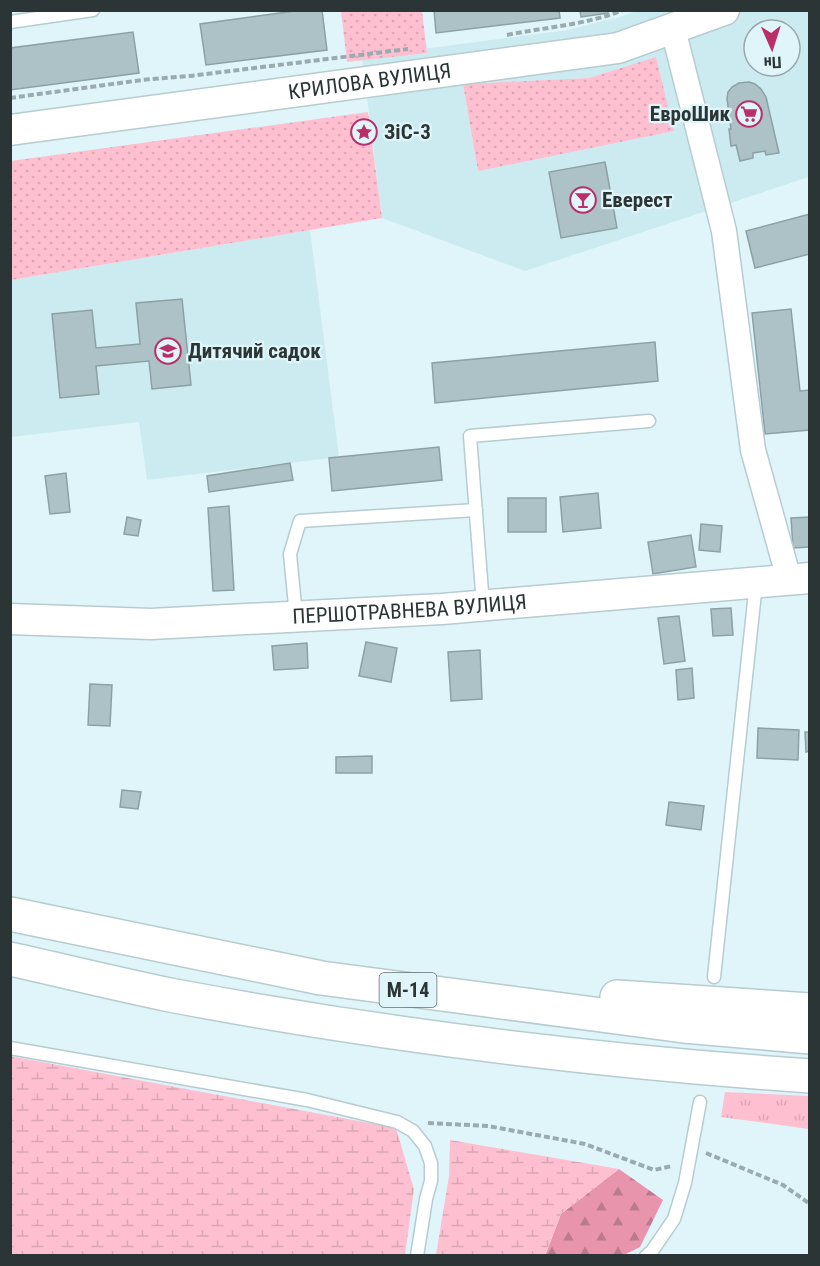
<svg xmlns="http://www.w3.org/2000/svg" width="820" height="1266" viewBox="0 0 820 1266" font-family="'Roboto Condensed',sans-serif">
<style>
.built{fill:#ccebf1;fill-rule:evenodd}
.grass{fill:url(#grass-tufts)}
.forest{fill:url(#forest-firs)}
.wetland{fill:url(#wetland-marsh)}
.park{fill:url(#park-dots)}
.building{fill:#acc2c6;stroke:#8ca1a5;stroke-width:1.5}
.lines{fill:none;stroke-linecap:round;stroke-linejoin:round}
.service-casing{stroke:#b6ccd0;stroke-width:15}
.minor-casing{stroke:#b6ccd0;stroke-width:27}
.tertiary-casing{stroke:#b6ccd0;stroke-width:33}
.trunk-casing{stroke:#b6ccd0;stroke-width:36}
.path{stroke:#9aabaf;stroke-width:4;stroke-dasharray:6 3;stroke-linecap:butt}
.service{stroke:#fff;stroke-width:12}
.minor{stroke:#fff;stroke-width:24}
.tertiary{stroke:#fff;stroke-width:30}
.trunk{stroke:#fff;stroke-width:33}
.labels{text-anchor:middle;stroke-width:4.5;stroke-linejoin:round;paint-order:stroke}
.shield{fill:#dff5fa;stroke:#626f71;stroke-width:1.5}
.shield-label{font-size:20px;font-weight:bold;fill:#2c3536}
.street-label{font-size:21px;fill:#2c3536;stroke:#dff5fa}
.poi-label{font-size:21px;font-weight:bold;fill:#2c3536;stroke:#dff5fa;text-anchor:start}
</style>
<defs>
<pattern id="grass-tufts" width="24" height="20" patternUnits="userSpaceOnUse" patternTransform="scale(1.5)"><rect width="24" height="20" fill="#fec0d1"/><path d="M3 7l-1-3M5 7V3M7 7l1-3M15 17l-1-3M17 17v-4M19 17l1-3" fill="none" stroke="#daa6b4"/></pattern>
<pattern id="forest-firs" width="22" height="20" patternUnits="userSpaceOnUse" patternTransform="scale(1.5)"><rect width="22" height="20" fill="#e894ad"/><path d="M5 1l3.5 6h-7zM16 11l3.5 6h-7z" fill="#bc7a8e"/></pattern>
<pattern id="wetland-marsh" width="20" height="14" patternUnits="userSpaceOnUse" patternTransform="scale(1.5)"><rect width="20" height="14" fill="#fec0d1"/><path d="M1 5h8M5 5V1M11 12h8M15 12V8" fill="none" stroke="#daa6b4"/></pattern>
<pattern id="park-dots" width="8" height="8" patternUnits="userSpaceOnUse" patternTransform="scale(1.5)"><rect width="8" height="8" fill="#fec0d1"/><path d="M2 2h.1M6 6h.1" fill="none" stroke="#daa6b4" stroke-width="1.8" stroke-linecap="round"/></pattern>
</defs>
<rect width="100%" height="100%" fill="#dff5fa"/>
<g class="built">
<path d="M637 11H809V177L525 271 382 218 362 57 568 30 619 17ZM754 30H790V66H754ZM656 57 478 171 463 84 589 78Z"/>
<polygon points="310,230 339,457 147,480 139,422 11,437 11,280"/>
</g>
<polygon class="grass" points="725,1092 809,1096 809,1129 721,1117"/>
<polygon class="forest" points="619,1169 663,1200 640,1247 624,1255 545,1256 561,1214"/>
<g class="wetland">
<polygon points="10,1056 396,1128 414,1189 405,1255 11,1255"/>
<polygon points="450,1140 619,1169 561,1214 545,1255 436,1255 449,1176"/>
</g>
<g class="park">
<polygon points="341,11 422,11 427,53 347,62"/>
<polygon points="656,57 674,131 478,171 463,84 589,78"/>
<polygon points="368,112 382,218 11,280 11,161"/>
</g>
<g class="building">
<polygon points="302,10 322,10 327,50 206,65 200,24"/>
<polygon points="434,10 559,10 560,18 436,33"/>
<polygon points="580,10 608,10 608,13 581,17"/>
<polygon points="133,32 139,73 10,90 10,48"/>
<polygon points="749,82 755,84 761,89 766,97 779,153 766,155 765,151 753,153 753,158 740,161 736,145 731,146 729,129 731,129 727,99 728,92 732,87 739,83"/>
<polygon points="605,162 617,228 561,238 549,172"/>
<polygon points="810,214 810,254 755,268 746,231"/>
<polygon points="182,299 191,385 152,389 149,361 96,366 99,394 60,398 52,314 92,310 96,348 140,344 136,303"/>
<polygon points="791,309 800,391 810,390 810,430 765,434 752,313"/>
<polygon points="655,342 658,381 435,403 432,363"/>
<polygon points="439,447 442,480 332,491 329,458"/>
<polygon points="290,463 293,480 209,492 207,476"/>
<polygon points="66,473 70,512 50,514 45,476"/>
<polygon points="598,493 601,528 563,532 560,497"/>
<rect x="508" y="498" width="38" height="34"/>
<polygon points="229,506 234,590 213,591 208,508"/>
<polygon points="127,517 141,520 138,536 124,534"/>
<polygon points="810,517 810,547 793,548 791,518"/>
<polygon points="701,524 722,526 720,552 699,550"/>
<polygon points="691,535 696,567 653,574 648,542"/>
<polygon points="731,608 733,635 713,636 711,609"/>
<polygon points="679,616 685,661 664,664 658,618"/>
<polygon points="366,642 397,648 391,682 359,676"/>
<polygon points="307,643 308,668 274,670 272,646"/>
<polygon points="480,650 482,699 451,701 448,652"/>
<polygon points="692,668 694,698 678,700 676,670"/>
<polygon points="90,684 112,685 110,726 88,725"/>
<polygon points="758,728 799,730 798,760 757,758"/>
<polygon points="805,732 810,732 810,751 806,752"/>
<polygon points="372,756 372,773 336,773 336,757"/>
<polygon points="122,790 141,792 138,809 120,807"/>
<polygon points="669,802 704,806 701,830 666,825"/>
</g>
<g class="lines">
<g class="service-casing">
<g id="service">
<polyline points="10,22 93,10"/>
<polyline points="483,605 470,436 649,421"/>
<polyline points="296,616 290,554 300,521 476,510"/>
<polyline points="714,977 756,583"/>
<polyline points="10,1048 307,1100 397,1122 413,1131 425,1146 431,1163 431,1181 426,1199 417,1256"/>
<polyline points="646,1256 652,1251 674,1219 685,1183 700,1102"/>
</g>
</g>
<g class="minor-casing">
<polyline id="minor" points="673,29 724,231 753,450 789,579"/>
</g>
<g class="tertiary-casing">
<g id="tertiary">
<path id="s1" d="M10 130 618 48 724 10"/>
<path id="s2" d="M10 619 151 624 442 609 810 578"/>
</g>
</g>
<g class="trunk-casing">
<g id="trunk">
<polyline points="10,914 321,978 684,1026 810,1037"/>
<path d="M10 959C64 971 117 984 170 995 381 1035 595 1061 810 1076"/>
<polyline points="617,997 810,1010"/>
</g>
</g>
<g class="path">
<path d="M507 35C546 27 586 25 623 10"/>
<polyline points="10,98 142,80 190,76 408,49"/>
<polyline points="428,1123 488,1126 585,1144 654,1170 672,1166"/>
<polyline points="706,1153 783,1185 810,1204"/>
</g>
<use href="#service" class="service"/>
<use href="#minor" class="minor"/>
<use href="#tertiary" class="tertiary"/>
<use href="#trunk" class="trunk"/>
</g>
<defs>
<g id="supermarket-ring" transform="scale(1.35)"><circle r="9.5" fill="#dff5fa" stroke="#ba2f67" stroke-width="1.5"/><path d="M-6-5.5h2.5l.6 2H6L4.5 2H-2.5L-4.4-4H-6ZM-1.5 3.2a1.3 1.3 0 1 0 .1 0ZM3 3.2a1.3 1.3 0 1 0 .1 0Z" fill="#ba2f67"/></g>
<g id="sight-ring" transform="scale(1.35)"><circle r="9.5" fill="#dff5fa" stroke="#ba2f67" stroke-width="1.5"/><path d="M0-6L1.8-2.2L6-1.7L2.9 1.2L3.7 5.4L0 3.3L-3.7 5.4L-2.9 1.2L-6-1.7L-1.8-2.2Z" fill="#ba2f67"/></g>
<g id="bar-ring" transform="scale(1.35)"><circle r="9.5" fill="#dff5fa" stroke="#ba2f67" stroke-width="1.5"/><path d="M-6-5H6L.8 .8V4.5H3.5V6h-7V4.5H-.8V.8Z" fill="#ba2f67"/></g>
<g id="school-ring" transform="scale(1.35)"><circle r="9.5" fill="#dff5fa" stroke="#ba2f67" stroke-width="1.5"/><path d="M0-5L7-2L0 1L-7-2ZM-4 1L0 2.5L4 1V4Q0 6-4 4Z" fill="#ba2f67"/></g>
</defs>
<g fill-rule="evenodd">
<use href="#supermarket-ring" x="749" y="114"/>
<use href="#sight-ring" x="364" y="132"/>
<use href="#bar-ring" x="583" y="200"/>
<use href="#school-ring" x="168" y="351"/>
</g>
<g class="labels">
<rect class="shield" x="379.5" y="973" width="57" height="34" rx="4.5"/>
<g class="shield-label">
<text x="408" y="997">М-14</text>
</g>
<g class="street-label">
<text dy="7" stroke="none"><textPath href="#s1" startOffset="363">КРИЛОВА ВУЛИЦЯ</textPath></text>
<text dy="7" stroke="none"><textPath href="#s2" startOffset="400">ПЕРШОТРАВНЕВА ВУЛИЦЯ</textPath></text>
</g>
<g class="poi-label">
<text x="730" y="121" text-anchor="end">ЕвроШик</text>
<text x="384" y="139">ЗіС-3</text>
<text x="602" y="207">Еверест</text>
<text x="188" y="358">Дитячий садок</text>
</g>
</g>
<rect width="820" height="1266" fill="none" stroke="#2c3536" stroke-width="24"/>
<g transform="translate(772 48) rotate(177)"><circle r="28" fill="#dff5fa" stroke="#97a8ac" stroke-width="1.5"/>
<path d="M0-4.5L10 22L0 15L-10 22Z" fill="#ba2f67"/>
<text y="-9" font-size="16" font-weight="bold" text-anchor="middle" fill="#2c3536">Пн</text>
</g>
</svg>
